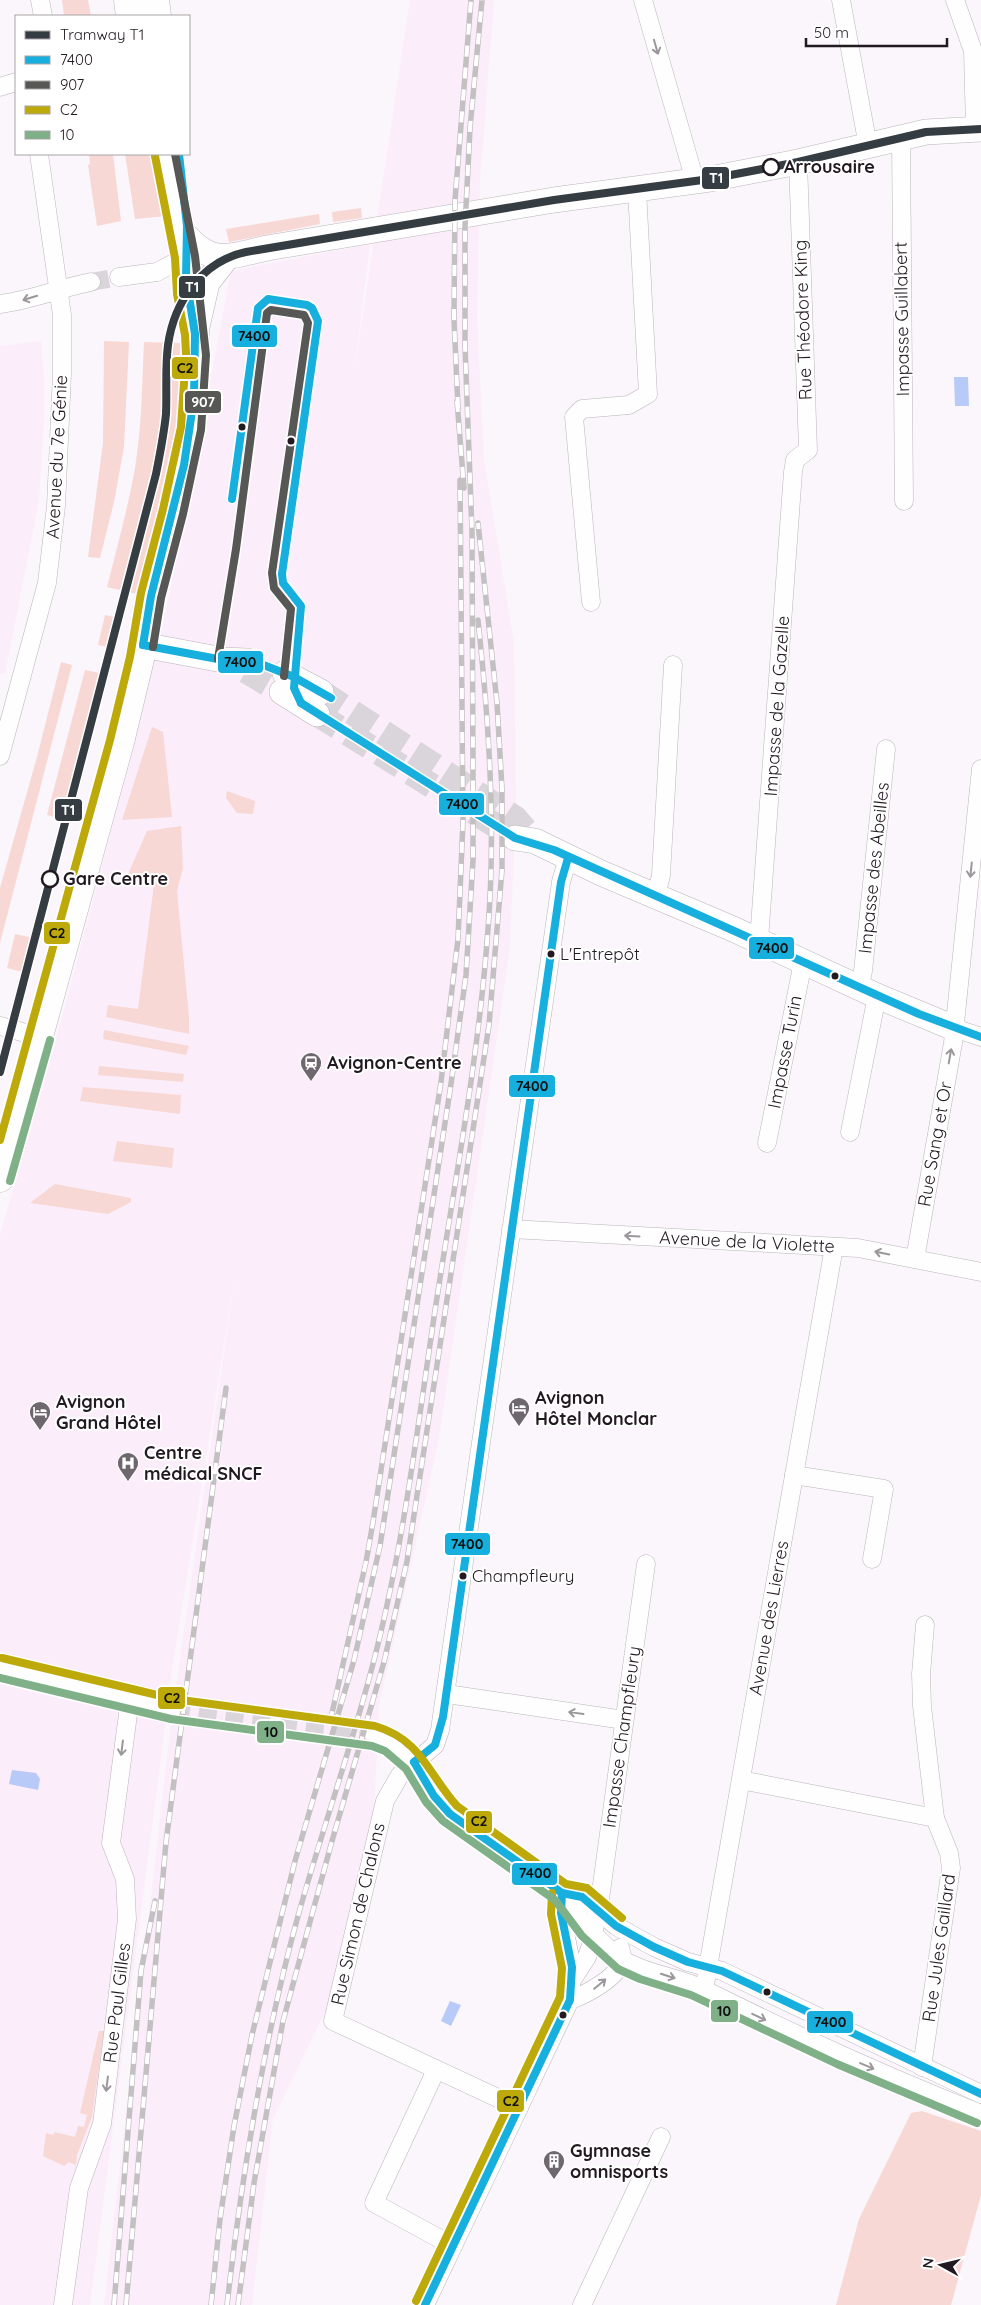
<svg xmlns="http://www.w3.org/2000/svg" width="981" height="2305" viewBox="0 0 981 2305" font-family="Quicksand,sans-serif">
<style>
.built{fill:#fcedfa}
.green{fill:#f7d8d4}
.water{fill:#b7caf8}
.lines{fill:none;stroke-linecap:round;stroke-linejoin:round}
.street-tunnel{stroke:#dad5da;stroke-width:18;stroke-dasharray:18 9;stroke-linecap:butt}
.secondary-tunnel{stroke:#dad5da;stroke-width:25;stroke-dasharray:25 12;stroke-linecap:butt}
.street-casing{stroke:#bbb5bb;stroke-width:19}
.secondary-casing{stroke:#bbb5bb;stroke-width:26}
.primary-casing{stroke:#bbb5bb;stroke-width:29}
.street{stroke:#fefefe;stroke-width:18}
.secondary{stroke:#fefefe;stroke-width:25}
.primary{stroke:#fefefe;stroke-width:28}
.rail-casing{stroke:#c2c0c1;stroke-width:5.5}
.rail{stroke:#fff;stroke-width:4;stroke-dasharray:11;stroke-linecap:butt}
.bus-1-casing{stroke:#fff;stroke-width:11}
.bus-2-casing{stroke:#fff;stroke-width:11}
.bus-3-casing{stroke:#fff;stroke-width:11}
.bus-4-casing{stroke:#fff;stroke-width:11}
.bus-1{stroke:#17b0de;stroke-width:8}
.bus-2{stroke:#575756;stroke-width:8}
.bus-3{stroke:#bda90a;stroke-width:8}
.bus-4{stroke:#7fb088;stroke-width:8}
.tram-1-casing{stroke:#fff;stroke-width:11}
.tram-1{stroke:#363d42;stroke-width:8}
.oneway{stroke:#9b979b}
.stop-dot{fill:#fff;stroke:#221a21;stroke-width:2.5}
.bus-dot{fill:#221a21;stroke:#fff;stroke-width:2}
.labels{text-anchor:middle;stroke-width:4;stroke-linejoin:round;paint-order:stroke}
.bus-label{font-size:17px;fill:#221a21;stroke:#fff;text-anchor:start}
.stop-label{font-size:18px;font-weight:bold;fill:#221a21;stroke:#fff;text-anchor:start}
.street-label{font-size:18px;fill:#221a21;stroke:#fff}
.poi-label{font-size:18px;font-weight:bold;fill:#221a21;stroke:#fff;text-anchor:start}
.line-badge{stroke:#fff;stroke-width:2}
.badge-label{font-size:14px;text-anchor:middle;font-weight:bold;fill:#fff}
.pale-badge-label{font-size:14px;text-anchor:middle;font-weight:bold;fill:#111}
</style>
<rect width="100%" height="100%" fill="#fbf6fb"/>
<g class="built">
<polygon points="410,0 494,0 480,181 477,315 484,459 514,643 516,807 510,946 439,1439 379,1706 370,1899 344,1973 273,2119 252,2305 104,2305 172,1714 235,1276 168,1695 0,1653 0,1235 61,1021 141,718 170,592 231,271 370,244 355,366"/>
<polygon points="41,341 44,378 44,419 39,500 5,674 0,674 0,346"/>
<polygon points="0,1681 167,1711 90,2305 0,2305"/>
</g>
<g class="green">
<polygon points="62,0 88,0 91,16 64,16"/>
<polygon points="89,154 113,154 121,221 97,226 88,165 90,164"/>
<polygon points="125,154 150,154 166,216 135,219"/>
<polygon points="361,208 362,218 333,222 332,212"/>
<polygon points="319,214 320,224 229,242 226,229"/>
<polygon points="104,341 129,342 124,447 114,502 100,558 88,557 103,443"/>
<path d="M144 342 181 343 177 429 141 595 107 587C117 547 128 508 135 468 142 426 142 383 144 342Z"/>
<polygon points="105,615 123,619 116,649 98,645"/>
<polygon points="61,662 72,665 0,943 0,888 37,757"/>
<polygon points="85,670 109,675 71,821 47,815"/>
<polygon points="152,727 163,732 172,817 122,820"/>
<polygon points="227,791 255,801 253,814 237,813 226,798"/>
<polygon points="181,826 183,868 177,891 189,1017 189,1034 106,1017 108,1005 138,1009 154,884 125,881 147,831"/>
<polygon points="15,934 38,939 30,974 7,968"/>
<polygon points="104,1030 189,1046 186,1055 103,1039"/>
<polygon points="99,1066 184,1074 183,1082 98,1075"/>
<polygon points="83,1087 181,1095 180,1114 80,1101"/>
<polygon points="117,1141 174,1148 172,1168 113,1161"/>
<polygon points="55,1184 131,1198 131,1202 108,1214 30,1203"/>
<polygon points="99,2031 104,2031 92,2117 77,2155 76,2165 69,2162 64,2166 43,2156 46,2133 53,2135 55,2132 75,2137 78,2126 84,2127 87,2115 80,2113"/>
<polygon points="922,2111 981,2131 981,2195 951,2305 836,2305 859,2219 911,2113"/>
</g>
<g class="water">
<polygon points="954,377 968,377 969,406 955,406"/>
<polygon points="12,1770 36,1773 40,1779 38,1790 9,1784"/>
<polygon points="450,2001 461,2005 451,2026 441,2021"/>
</g>
<g class="lines">
<g class="street-tunnel">
<polyline points="91,282 119,277"/>
<polyline points="172,1709 374,1736"/>
</g>
<g class="secondary-tunnel">
<polyline points="246,671 282,692"/>
<polyline points="321,692 515,818 535,841"/>
<polyline points="317,714 498,827"/>
</g>
<g class="street-casing">
<g id="street">
<polyline points="40,0 43,16"/>
<polyline points="643,0 695,181"/>
<polyline points="841,0 868,146"/>
<polyline points="955,0 973,51 975,128"/>
<polyline points="0,87 16,82"/>
<polyline points="901,137 904,501"/>
<polyline points="119,277 157,272 185,257"/>
<path d="M0 304C31 300 60 288 91 282"/>
<polyline points="591,602 574,417 582,409 629,405 648,394 637,190"/>
<polyline points="0,756 47,583 56,506 62,374 62,315 39,154"/>
<polyline points="656,896 661,875 673,665"/>
<polyline points="759,940 793,472 795,460 808,450 798,162"/>
<polyline points="860,986 863,971 886,749"/>
<polyline points="0,1026 40,1037"/>
<polyline points="954,1028 981,1037"/>
<polyline points="850,1132 877,996"/>
<polyline points="767,1143 803,962"/>
<polyline points="511,1229 858,1248 981,1272"/>
<polyline points="915,1259 953,1043 981,769"/>
<polyline points="794,1475 884,1489 872,1559"/>
<polyline points="925,1625 921,1674 922,1706 935,1818"/>
<polyline points="0,1668 172,1709"/>
<polyline points="447,1694 624,1720"/>
<path d="M374 1736 390 1742 414 1762 434 1796 450 1814 562 1893C574 1914 603 1947 623 1960 648 1975 679 1977 705 1990 795 2035 887 2077 981 2114"/>
<polyline points="741,1780 935,1818 949,1853 951,1868 922,2067"/>
<polyline points="562,1893 582,1897 616,1926 654,1947 688,1962 722,1971 981,2094"/>
<polyline points="572,1980 587,1957 591,1945 600,1899 646,1564"/>
<polyline points="704,1990 834,1247"/>
<path d="M570 2000C585 1995 619 1977 622 1960 623 1957 621 1952 620 1948"/>
<polyline points="436,2070 374,2203 453,2246"/>
<polyline points="519,2108 333,2021 385,1801 400,1775 435,1745 440,1730 561,882 568,858"/>
<polyline points="63,2305 79,2188 102,2124 127,1919 125,1879 111,1843 130,1699"/>
<polyline points="425,2305 570,2000 572,1967 561,1913 562,1894"/>
<polyline points="582,2305 661,2137"/>
</g>
</g>
<g class="secondary-casing">
<g id="secondary">
<path d="M179 228C210 266 223 258 267 248L554 200 710 179 798 162 926 132 981 129"/>
<polyline points="196,331 207,283 227,257"/>
<polyline points="143,645 223,660 247,661"/>
<polyline points="285,673 321,692"/>
<polyline points="282,692 317,714"/>
<polyline points="515,838 535,841 601,873 733,929 877,996 954,1028"/>
</g>
</g>
<g class="primary-casing">
<g id="primary">
<polyline points="128,0 130,16"/>
<polyline points="155,0 157,16"/>
<polyline points="0,1178 120,742 140,659 151,596 173,511 191,428 196,354 195,334 187,292 185,257 165,154"/>
</g>
</g>
<use href="#street" class="street"/>
<use href="#secondary" class="secondary"/>
<use href="#primary" class="primary"/>
<g class="rail-casing">
<g id="rail">
<polyline points="457,401 464,488"/>
<polyline points="458,408 454,319 455,200 471,0"/>
<polyline points="330,1722 366,1562 373,1522 441,1082 458,939 463,821 460,480"/>
<polyline points="114,2305 141,1971 155,1901"/>
<polyline points="126,2305 166,1842 226,1388"/>
<polyline points="211,2305 220,2219 234,2126 252,2035 295,1861 354,1660 380,1546 451,1084 466,975 473,860 473,772 472,532 465,346 465,227 470,128 482,0"/>
<path d="M227 2305C242 2174 263 2043 298 1916 322 1830 352 1746 374 1660 404 1544 418 1423 436 1304 455 1180 479 1055 488 929 496 826 489 723 478 620"/>
<polyline points="238,2305 254,2183 283,2021 332,1841 384,1662 407,1561 489,1025 502,870 502,789 497,703 478,523"/>
</g>
</g>
<use href="#rail" class="rail"/>
<g class="bus-1-casing">
<g id="bus-1">
<polyline points="232,499 258,308 268,299 307,305 312,308 318,321 282,574 283,583 301,606 294,688 301,703"/>
<polyline points="143,645 151,596 184,465 194,398 195,334 186,278 187,226 179,154"/>
<polyline points="143,645 223,660 261,664 294,677 331,698"/>
<polyline points="301,703 515,838 554,850 919,1014 981,1037"/>
<polyline points="414,1762 435,1745 443,1717 561,882 568,858"/>
<polyline points="414,1762 434,1796 450,1814 562,1893 582,1897 616,1926 654,1947 688,1962 722,1971 981,2094"/>
<polyline points="425,2305 570,2000 572,1967 561,1913 562,1893"/>
</g>
</g>
<g class="bus-2-casing">
<g id="bus-2">
<polyline points="153,647 161,598 183,514 201,430 206,355 195,256 175,154"/>
<polyline points="218,659 236,549 267,313 271,310 304,315 308,323 272,573 274,588 291,609 284,676"/>
</g>
</g>
<g class="bus-3-casing">
<g id="bus-3">
<polyline points="0,1140 110,740 130,657 141,593 163,509 181,427 186,354 185,335 177,294 175,258 155,156"/>
<path d="M2 1658 174 1699 375 1726C422 1740 428 1774 457 1806L566 1884 587 1888 622 1918"/>
<polyline points="416,2301 560,1997 562,1968 551,1914 552,1893"/>
</g>
</g>
<g class="bus-4-casing">
<g id="bus-4">
<polyline points="10,1181 50,1040"/>
<polyline points="0,1678 171,1719 372,1746 385,1751 406,1769 426,1802 443,1821 555,1900 582,1936 618,1969 640,1979 691,1995 837,2064 977,2123"/>
</g>
</g>
<use href="#bus-1" class="bus-1"/>
<use href="#bus-2" class="bus-2"/>
<use href="#bus-3" class="bus-3"/>
<use href="#bus-4" class="bus-4"/>
<g class="tram-1-casing">
<path id="tram-1" d="M0 1072 156 474C160 454 164 434 166 414 167 391 165 368 168 345 174 302 202 261 246 252L554 200 710 179 798 162 926 132 981 129"/>
</g>
<use href="#tram-1" class="tram-1"/>
</g>
<defs><path id="oneway-shaft" d="M-6 0H5M1.5-3L5.5 0L1.5 3" fill="none" stroke-width="1.6" stroke-linecap="round" stroke-linejoin="round" transform="scale(1.25)"/></defs>
<g class="oneway">
<use href="#oneway-shaft" transform="translate(656 47) rotate(74)"/>
<use href="#oneway-shaft" transform="translate(30 298) rotate(163)"/>
<use href="#oneway-shaft" transform="translate(971 870) rotate(96)"/>
<use href="#oneway-shaft" transform="translate(950 1056) rotate(-80)"/>
<use href="#oneway-shaft" transform="translate(632 1236) rotate(-177)"/>
<use href="#oneway-shaft" transform="translate(882 1253) rotate(-168)"/>
<use href="#oneway-shaft" transform="translate(576 1713) rotate(-172)"/>
<use href="#oneway-shaft" transform="translate(122 1748) rotate(97)"/>
<use href="#oneway-shaft" transform="translate(668 1976) rotate(18)"/>
<use href="#oneway-shaft" transform="translate(600 1984) rotate(-40)"/>
<use href="#oneway-shaft" transform="translate(759 2017) rotate(25)"/>
<use href="#oneway-shaft" transform="translate(867 2066) rotate(23)"/>
<use href="#oneway-shaft" transform="translate(107 2084) rotate(97)"/>
</g>
<defs>
<g id="station-pin" transform="scale(1.125)"><path d="M0 17L-7.5 6A9.5 9.5 0 1 1 7.5 6Z" fill="#6e676d" stroke="#fff"/><path d="M-3-6H3Q5-6 5-4V2Q5 4 3 4L4.5 6H3L1.5 4h-3L-3 6H-4.5L-3 4Q-5 4-5 2V-4Q-5-6-3-6ZM-3.5-4v3h7v-3ZM-3.5 1v1.5H-2V1ZM2 1v1.5H3.5V1Z" fill="#fff"/></g>
<g id="hotel-pin" transform="scale(1.125)"><path d="M0 17L-7.5 6A9.5 9.5 0 1 1 7.5 6Z" fill="#6e676d" stroke="#fff"/><path d="M-6-4.5h1.5V1H6V5H4.5V3h-9V5H-6ZM-4 0a1.8 1.8 0 1 1 3.6 0ZM.5 0V-2.5h3Q6-2.5 6 0Z" fill="#fff"/></g>
<g id="hospital-pin" transform="scale(1.125)"><path d="M0 17L-7.5 6A9.5 9.5 0 1 1 7.5 6Z" fill="#6e676d" stroke="#fff"/><path d="M-5-5h3v3.5h4V-5h3V5h-3V1.5h-4V5h-3Z" fill="#fff"/></g>
<g id="building-pin" transform="scale(1.125)"><path d="M0 17L-7.5 6A9.5 9.5 0 1 1 7.5 6Z" fill="#6e676d" stroke="#fff"/><path d="M-4-6H4V6H1V3H-1V6H-4ZM-2.5-4.3h1.7v1.8h-1.7ZM.8-4.3h1.7v1.8H.8ZM-2.5-1h1.7V.8h-1.7ZM.8-1h1.7V.8H.8Z" fill="#fff"/></g>
</defs>
<g fill-rule="evenodd">
<use href="#station-pin" x="311" y="1063"/>
<use href="#hotel-pin" x="519" y="1408"/>
<use href="#hotel-pin" x="40" y="1412"/>
<use href="#hospital-pin" x="128" y="1463"/>
<use href="#building-pin" x="554" y="2161"/>
</g>
<g class="stop-dot">
<circle cx="771" cy="167" r="8"/>
<circle cx="50" cy="879" r="8"/>
</g>
<g class="bus-dot">
<circle cx="242" cy="427" r="4.5"/>
<circle cx="291" cy="441" r="4.5"/>
<circle cx="551" cy="954" r="4.5"/>
<circle cx="835" cy="976" r="4.5"/>
<circle cx="463" cy="1576" r="4.5"/>
<circle cx="767" cy="1992" r="4.5"/>
<circle cx="563" cy="2015" r="4.5"/>
</g>
<g class="labels">
<g class="bus-label">
<text x="560" y="960">L'Entrepôt</text>
<text x="472" y="1582">Champfleury</text>
</g>
<g class="stop-label">
<text x="784" y="173">Arrousaire</text>
<text x="63" y="885">Gare Centre</text>
</g>
<g class="street-label">
<text transform="translate(902 319) rotate(-91)" y="6">Impasse Guillabert</text>
<text transform="translate(803 320) rotate(-92)" y="6">Rue Théodore King</text>
<text transform="translate(57 457) rotate(-87)" y="6">Avenue du 7e Génie</text>
<text transform="translate(777 706) rotate(-86)" y="6">Impasse de la Gazelle</text>
<text transform="translate(874 868) rotate(-84)" y="6">Impasse des Abeilles</text>
<text transform="translate(785 1052) rotate(-79)" y="6">Impasse Turin</text>
<text transform="translate(935 1144) rotate(-80)" y="6">Rue Sang et Or</text>
<text transform="translate(747 1242) rotate(3)" y="6">Avenue de la Violette</text>
<text transform="translate(769 1618) rotate(-80)" y="6">Avenue des Lierres</text>
<text transform="translate(622 1737) rotate(-82)" y="6">Impasse Champfleury</text>
<text transform="translate(358 1914) rotate(-77)" y="6">Rue Simon de Chalons</text>
<text transform="translate(939 1948) rotate(-82)" y="6">Rue Jules Gaillard</text>
<text transform="translate(117 2003) rotate(-83)" y="6">Rue Paul Gilles</text>
</g>
<g class="poi-label">
<text x="327" y="1069">Avignon-Centre</text>
<text x="535" y="1404">Avignon<tspan x="535" dy="21">Hôtel Monclar</tspan></text>
<text x="56" y="1408">Avignon<tspan x="56" dy="21">Grand Hôtel</tspan></text>
<text x="144" y="1459">Centre<tspan x="144" dy="21">médical SNCF</tspan></text>
<text x="570" y="2157">Gymnase<tspan x="570" dy="21">omnisports</tspan></text>
</g>
</g>
<g class="line-badge">
<rect x="701" y="166" width="29" height="24" rx="5" fill="#363d42"/>
<rect x="178" y="275" width="28" height="24" rx="5" fill="#363d42"/>
<rect x="231" y="324" width="47" height="24" rx="5" fill="#17b0de"/>
<rect x="171" y="356" width="28" height="24" rx="5" fill="#bda90a"/>
<rect x="184" y="390" width="38" height="24" rx="5" fill="#575756"/>
<rect x="217" y="650" width="47" height="24" rx="5" fill="#17b0de"/>
<rect x="438" y="792" width="47" height="24" rx="5" fill="#17b0de"/>
<rect x="54" y="798" width="29" height="24" rx="5" fill="#363d42"/>
<rect x="43" y="921" width="28" height="24" rx="5" fill="#bda90a"/>
<rect x="748" y="936" width="47" height="24" rx="5" fill="#17b0de"/>
<rect x="508" y="1074" width="48" height="24" rx="5" fill="#17b0de"/>
<rect x="444" y="1532" width="47" height="24" rx="5" fill="#17b0de"/>
<rect x="157" y="1686" width="29" height="24" rx="5" fill="#bda90a"/>
<rect x="256" y="1720" width="29" height="24" rx="5" fill="#7fb088"/>
<rect x="465" y="1810" width="28" height="24" rx="5" fill="#bda90a"/>
<rect x="511" y="1862" width="47" height="24" rx="5" fill="#17b0de"/>
<rect x="710" y="1999" width="29" height="24" rx="5" fill="#7fb088"/>
<rect x="806" y="2010" width="48" height="24" rx="5" fill="#17b0de"/>
<rect x="496" y="2089" width="29" height="24" rx="5" fill="#bda90a"/>
</g>
<g class="badge-label">
<text x="716" y="183">T1</text>
<text x="192" y="292">T1</text>
<text x="203" y="407">907</text>
<text x="68" y="815">T1</text>
</g>
<g class="pale-badge-label">
<text x="254" y="341">7400</text>
<text x="185" y="373">C2</text>
<text x="240" y="667">7400</text>
<text x="462" y="809">7400</text>
<text x="57" y="938">C2</text>
<text x="772" y="953">7400</text>
<text x="532" y="1091">7400</text>
<text x="467" y="1549">7400</text>
<text x="172" y="1703">C2</text>
<text x="271" y="1737">10</text>
<text x="479" y="1826">C2</text>
<text x="535" y="1878">7400</text>
<text x="724" y="2016">10</text>
<text x="830" y="2027">7400</text>
<text x="511" y="2106">C2</text>
</g>
<rect x="15" y="15" width="175" height="140" fill="#ffffff" stroke="#a7a3a6"/>
<rect x="25" y="31" width="25" height="8" fill="#363d42" stroke="#a7a3a6"/>
<text x="60" y="40" font-size="15" fill="#221a21">Tramway T1</text>
<rect x="25" y="56" width="25" height="8" fill="#17b0de" stroke="#a7a3a6"/>
<text x="60" y="65" font-size="15" fill="#221a21">7400</text>
<rect x="25" y="81" width="25" height="8" fill="#575756" stroke="#a7a3a6"/>
<text x="60" y="90" font-size="15" fill="#221a21">907</text>
<rect x="25" y="106" width="25" height="8" fill="#bda90a" stroke="#a7a3a6"/>
<text x="60" y="115" font-size="15" fill="#221a21">C2</text>
<rect x="25" y="131" width="25" height="8" fill="#7fb088" stroke="#a7a3a6"/>
<text x="60" y="140" font-size="15" fill="#221a21">10</text>
<g transform="translate(941 2265) rotate(278)" stroke="#ffffff" stroke-width="4" paint-order="stroke">
<path d="M0-4L9 19L0 12L-9 19Z" fill="#221a21"/>
<text y="-8" font-size="14" font-weight="bold" text-anchor="middle" fill="#221a21">N</text>
</g>
<path d="M806 38v8h141v-8" fill="none" stroke="#221a21" stroke-width="2.5"/>
<text x="814" y="38" font-size="15" fill="#221a21" stroke="#ffffff" stroke-width="4" paint-order="stroke">50 m</text>
</svg>
